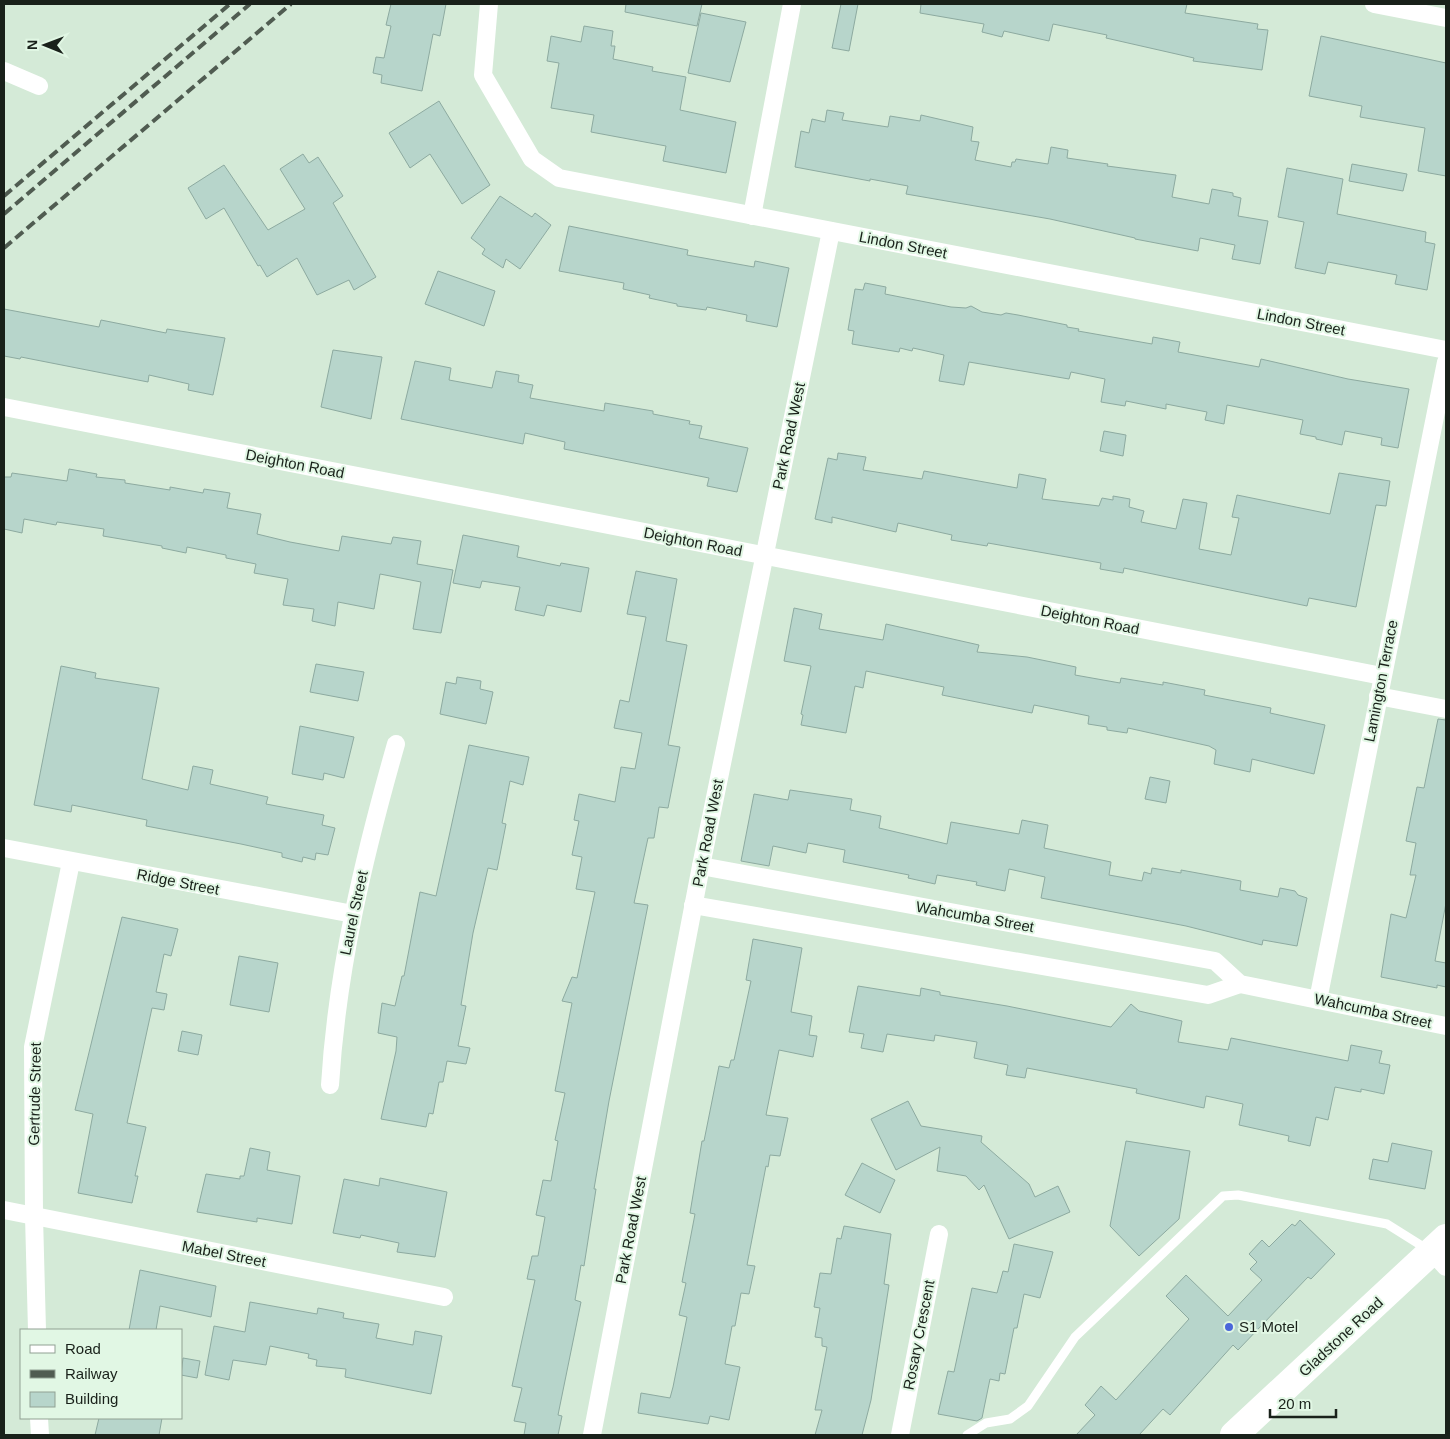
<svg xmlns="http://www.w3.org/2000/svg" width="1450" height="1439" viewBox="0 0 1450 1439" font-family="Helvetica,sans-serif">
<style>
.building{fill:#b7d5cb;stroke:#8daaa0}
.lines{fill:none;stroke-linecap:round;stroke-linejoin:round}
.lane{stroke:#fff;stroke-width:9}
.street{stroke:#fff;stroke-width:18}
.primary{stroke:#fff;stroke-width:28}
.rail{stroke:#505c51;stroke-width:4;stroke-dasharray:10 5;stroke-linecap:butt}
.poi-dot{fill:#4a66da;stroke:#e1f7e4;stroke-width:2}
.labels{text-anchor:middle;stroke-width:4;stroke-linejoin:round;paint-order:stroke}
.street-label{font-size:15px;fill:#19211a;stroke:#e1f7e4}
.poi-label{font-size:15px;fill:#19211a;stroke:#e1f7e4;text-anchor:start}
</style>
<rect width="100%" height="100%" fill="#d4ead7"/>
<g class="building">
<polygon points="391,4 446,4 440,36 433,34 422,91 381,83 382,75 373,73 376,57 384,58 391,26 386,25"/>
<polygon points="626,4 702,4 697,26 625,12"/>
<polygon points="841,4 858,4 849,51 832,48"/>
<polygon points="921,4 1187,4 1185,13 1258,24 1257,29 1268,30 1262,70 1193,61 1194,58 1106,38 1107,35 1053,24 1049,41 1004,31 1002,37 982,32 984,24 920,13"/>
<polygon points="701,13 746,22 730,82 688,73"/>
<polygon points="584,26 613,31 611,46 615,46 613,59 653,67 652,71 686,77 680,110 736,122 726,173 663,161 666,146 591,132 594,115 551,108 559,63 547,61 551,36 581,42"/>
<polygon points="1321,36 1446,63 1446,176 1418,171 1425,128 1360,117 1362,106 1309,96"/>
<polygon points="439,101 490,185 462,204 430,154 410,168 389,133"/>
<polygon points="827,110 844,113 842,120 888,127 890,116 920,121 921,115 973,127 971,141 979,142 975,160 1011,167 1012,162 1015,162 1016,159 1048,164 1051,147 1068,150 1067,158 1108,164 1107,166 1176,175 1172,197 1209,204 1212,189 1233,193 1233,196 1241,198 1238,216 1268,221 1260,264 1232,259 1235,245 1200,238 1198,251 1135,239 1135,238 1050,219 906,194 908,186 870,179 870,181 795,167 801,131 809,133 812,119 825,122"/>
<polygon points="303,154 309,163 318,157 343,196 333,203 376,277 354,290 349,280 317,295 297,258 267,277 260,265 258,266 224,208 206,219 188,188 224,165 268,230 305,209 280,169"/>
<polygon points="1352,164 1407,174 1403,191 1349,181"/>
<polygon points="1287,168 1343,179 1337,214 1426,232 1425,242 1435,244 1427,290 1395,284 1397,275 1328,262 1325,274 1295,268 1304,222 1278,217"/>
<polygon points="500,196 532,217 535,213 551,225 520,269 506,259 503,268 482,254 485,249 471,238"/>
<polygon points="569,226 688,250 687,255 754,267 755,261 789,268 777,327 746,321 747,315 707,307 706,310 677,306 677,304 649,298 650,295 623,289 624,283 559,271"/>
<polygon points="438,271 495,291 484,326 425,304"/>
<polygon points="865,283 886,287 885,294 951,307 966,308 971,306 982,312 1001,315 1006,313 1018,315 1067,325 1067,327 1079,329 1078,331 1152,344 1153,337 1180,342 1178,352 1259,367 1261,359 1348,379 1409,389 1398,448 1381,445 1382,438 1345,431 1342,445 1316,439 1316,437 1300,434 1303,420 1227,405 1224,424 1205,420 1207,412 1166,404 1166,409 1126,401 1125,406 1101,402 1105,379 1071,372 1069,379 969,362 964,385 939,381 944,355 913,348 912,351 900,348 899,352 852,344 854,331 848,330 855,289 863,290"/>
<polygon points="4,309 99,327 101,320 166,333 167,329 225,338 213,395 188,390 189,384 149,375 148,382 21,357 20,359 4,356"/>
<polygon points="333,350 382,357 371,419 321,407"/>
<polygon points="415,361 451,368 449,380 492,388 496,371 519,375 518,382 533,385 530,398 604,411 605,403 653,411 653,414 690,421 689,424 702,426 699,438 748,448 737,492 707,486 709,478 564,449 565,442 525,433 523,444 401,419"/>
<polygon points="1104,431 1126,435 1123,456 1100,451"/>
<polygon points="838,453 866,457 863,470 922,479 924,471 1017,488 1019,474 1046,479 1042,499 1099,506 1102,498 1113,500 1113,496 1130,499 1129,507 1144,511 1141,522 1176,529 1183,499 1207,503 1199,549 1231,555 1239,518 1232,517 1237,495 1330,514 1339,473 1390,481 1386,506 1376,505 1356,607 1309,598 1307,606 1124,568 1123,573 1100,569 1101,563 988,543 987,546 951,540 952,535 898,523 896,532 832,517 832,523 815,519 828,458 837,460"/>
<polygon points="69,469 97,474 96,477 125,480 125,483 170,490 170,487 203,493 204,489 230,493 227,508 261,514 257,534 290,542 339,551 342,536 391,544 393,537 421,541 417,564 453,570 441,633 413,629 421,582 380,574 374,609 338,602 335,626 312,621 314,609 283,605 288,579 254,573 256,564 226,558 226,555 187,547 186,553 162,548 162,546 103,536 104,529 57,522 56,525 24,519 22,533 4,529 4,477 11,477 12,473 67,481"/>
<polygon points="463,535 519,546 517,557 560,566 561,563 589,568 581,612 547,605 544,616 515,610 520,587 482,581 480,588 453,583"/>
<polygon points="636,571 677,579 666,641 687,645 668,745 680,747 668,808 659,807 654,838 648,838 634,903 648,905 609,1101 594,1189 596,1189 584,1266 581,1265 575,1300 581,1302 558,1415 562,1416 558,1435 524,1435 526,1423 514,1421 522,1388 512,1386 535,1280 527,1279 532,1256 538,1256 545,1217 536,1215 543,1180 551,1181 558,1141 555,1140 565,1093 555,1091 572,1003 562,1001 572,977 577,978 595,892 576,889 582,857 572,855 579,821 574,820 579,794 615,802 621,767 635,769 642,733 614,728 620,700 629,702 646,617 627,614"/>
<polygon points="794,608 822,614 819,629 883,640 886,624 979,645 977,652 1027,657 1076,667 1075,675 1120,683 1121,678 1163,685 1163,682 1205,690 1204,695 1271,708 1270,713 1325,725 1314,774 1252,759 1250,772 1214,764 1216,750 1209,746 1128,728 1127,733 1107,730 1107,727 1088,724 1089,716 1034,705 1032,713 942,695 944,687 866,671 863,688 855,686 846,733 801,725 803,715 801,714 811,666 784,661"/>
<polygon points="316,664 364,672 358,701 310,692"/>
<polygon points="61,666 96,673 95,678 159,688 142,779 188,790 193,766 213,770 210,784 268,797 266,804 324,815 322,825 335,828 328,855 316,853 315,860 303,857 302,862 282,857 282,853 241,844 146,826 147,820 72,805 71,812 34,805"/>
<polygon points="457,677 481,681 480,689 493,692 486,724 440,714 446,682 456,684"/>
<polygon points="1438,719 1446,720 1446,903 1435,961 1446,963 1446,987 1437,985 1437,988 1381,977 1391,914 1406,918 1416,875 1410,875 1416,843 1406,841 1417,787 1424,788"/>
<polygon points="300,726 354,737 344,778 324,773 323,780 292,774"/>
<polygon points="469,745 529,757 523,785 510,781 502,823 506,824 497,870 488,868 473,933 461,1005 466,1006 458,1046 470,1048 466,1064 447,1061 443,1082 439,1082 433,1114 429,1113 426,1127 381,1119 396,1051 397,1037 378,1033 382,1003 395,1006 402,976 404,976 420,892 436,896"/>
<polygon points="1150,777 1170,781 1166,803 1145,799"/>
<polygon points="790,790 852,799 850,810 881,816 879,828 947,844 951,822 1019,834 1022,820 1048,825 1044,848 1111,862 1109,875 1142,881 1144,872 1151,874 1152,868 1181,873 1181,870 1241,881 1240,890 1278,897 1280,888 1295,891 1298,895 1307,898 1297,946 1263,940 1262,945 1186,926 1041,898 1045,877 1009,869 1005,891 976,885 977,882 937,875 935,884 908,878 909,875 843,862 845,850 808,843 806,853 773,846 769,866 741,861 754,794 788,800"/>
<polygon points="122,917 178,929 171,956 164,954 156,992 167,994 164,1010 152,1008 127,1123 146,1127 135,1176 138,1176 132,1203 78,1193 93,1114 75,1110"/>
<polygon points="753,939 802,948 791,1012 812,1016 809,1035 817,1036 813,1057 779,1050 766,1115 788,1118 780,1156 770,1155 768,1167 766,1166 747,1265 755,1266 749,1294 741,1293 735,1326 732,1326 725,1364 740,1367 729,1420 710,1416 708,1424 638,1413 641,1393 670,1398 673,1387 687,1317 679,1315 686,1283 682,1282 695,1214 690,1213 702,1141 704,1141 719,1066 729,1068 731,1060 734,1060 751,981 746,980"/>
<polygon points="239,956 278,963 269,1012 230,1005"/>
<polygon points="858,986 920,996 921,988 940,992 940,995 1007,1006 1111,1027 1131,1004 1139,1011 1182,1021 1178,1042 1228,1050 1231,1038 1348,1061 1351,1045 1382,1051 1379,1063 1390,1065 1384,1094 1361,1089 1361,1092 1335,1087 1328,1120 1316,1117 1310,1146 1288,1141 1289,1136 1239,1125 1243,1104 1206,1096 1204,1108 1136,1093 1137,1089 1027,1068 1025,1078 1006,1075 1008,1065 974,1058 977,1042 935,1035 934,1041 887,1034 883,1052 861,1048 864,1034 849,1032"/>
<polygon points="182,1031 202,1035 198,1055 178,1051"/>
<polygon points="908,1101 921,1126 982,1136 981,1142 1029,1184 1035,1197 1058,1186 1070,1212 1009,1239 984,1185 979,1190 966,1176 937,1171 940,1147 896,1170 871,1119"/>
<polygon points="1126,1141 1190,1151 1179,1219 1139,1256 1110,1226"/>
<polygon points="1392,1143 1432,1151 1425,1189 1369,1179 1373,1159 1388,1162"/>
<polygon points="250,1148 270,1152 267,1170 300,1176 292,1224 257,1218 257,1222 197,1212 206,1174 240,1179 240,1176 244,1176"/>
<polygon points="862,1163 895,1180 880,1213 845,1195"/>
<polygon points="380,1178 447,1192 435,1257 397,1252 399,1243 361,1235 360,1238 333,1233 344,1179 379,1186"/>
<polygon points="1300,1220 1335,1254 1311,1279 1308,1277 1238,1350 1233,1345 1170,1415 1163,1409 1139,1435 1076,1435 1095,1415 1085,1405 1101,1386 1116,1400 1189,1319 1166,1296 1186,1275 1228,1316 1262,1280 1250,1269 1257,1262 1249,1254 1262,1240 1269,1247 1292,1224 1295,1226"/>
<polygon points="844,1226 891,1234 884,1284 889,1285 871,1400 862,1435 815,1435 822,1410 815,1410 827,1347 822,1346 822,1338 815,1337 820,1308 814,1307 820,1273 831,1274 837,1238 841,1239"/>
<polygon points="1014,1244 1053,1252 1040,1298 1024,1294 1017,1328 1014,1328 1005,1374 1000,1373 999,1381 990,1379 982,1418 977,1421 938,1414 948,1371 954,1372 972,1288 997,1293 1003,1271 1008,1272"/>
<polygon points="140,1270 216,1286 211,1317 160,1306 156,1330 129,1330"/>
<polygon points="250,1302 317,1314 318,1308 344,1313 343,1318 379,1324 376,1338 413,1345 415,1331 442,1336 431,1394 345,1377 346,1369 316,1366 317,1360 308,1358 309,1354 270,1346 266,1365 233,1360 229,1380 205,1375 214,1326 245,1332"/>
<polygon points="183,1358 200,1361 197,1378 181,1375"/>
<polygon points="99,1418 162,1418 159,1435 95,1435"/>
</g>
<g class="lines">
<polyline class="lane" points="967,1435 986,1423 1010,1419 1028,1406 1075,1337 1223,1196 1238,1195 1387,1224 1430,1251"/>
<g class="street">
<polyline points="489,4 483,75 532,159 559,178 1446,350"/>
<polyline points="1374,4 1446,18"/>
<polyline points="4,71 39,86"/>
<polyline points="752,216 792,4"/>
<polyline points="4,407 1382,676"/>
<polyline points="1378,696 1446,709"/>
<polyline points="4,848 353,914"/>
<polyline points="701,866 1215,961 1240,984 1446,1026"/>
<polyline points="693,905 1208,995 1240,984"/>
<polyline points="1318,1000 1446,362"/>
<path d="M330 1085C337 969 364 856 396 744"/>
<polyline points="4,1210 444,1297"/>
<polyline points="1432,1252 1446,1267"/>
<polyline points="37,1330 34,1216 33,1047 71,862"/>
<polyline points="39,1418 40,1435"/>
<polyline points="592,1435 701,866 831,231"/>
<polyline points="900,1435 939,1234"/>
</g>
<polyline class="primary" points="1234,1435 1446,1238"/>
<g class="rail">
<polyline points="4,196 230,4"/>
<polyline points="4,214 250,4"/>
<polyline points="4,248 291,4"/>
</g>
</g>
<circle class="poi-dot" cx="1229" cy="1327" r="5"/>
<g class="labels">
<g class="street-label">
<text transform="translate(903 245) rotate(11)" y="5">Lindon Street</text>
<text transform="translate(1301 322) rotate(11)" y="5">Lindon Street</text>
<text transform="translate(789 436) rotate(-78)" y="5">Park Road West</text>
<text transform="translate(295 464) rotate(11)" y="5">Deighton Road</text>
<text transform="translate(693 542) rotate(11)" y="5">Deighton Road</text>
<text transform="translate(1090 620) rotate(11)" y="5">Deighton Road</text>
<text transform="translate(1381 681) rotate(-79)" y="5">Lamington Terrace</text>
<text transform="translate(708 833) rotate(-79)" y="5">Park Road West</text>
<text transform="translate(178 882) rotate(11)" y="5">Ridge Street</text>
<text transform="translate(354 913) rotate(-78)" y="5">Laurel Street</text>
<text transform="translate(975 917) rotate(10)" y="5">Wahcumba Street</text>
<text transform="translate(1373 1011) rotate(12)" y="5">Wahcumba Street</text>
<text transform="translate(35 1094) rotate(-89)" y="5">Gertrude Street</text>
<text transform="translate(631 1230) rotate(-79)" y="5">Park Road West</text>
<text transform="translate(224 1254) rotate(11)" y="5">Mabel Street</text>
<text transform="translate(919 1335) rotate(-79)" y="5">Rosary Crescent</text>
<text transform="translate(1341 1337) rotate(-43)" y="5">Gladstone Road</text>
</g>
<g class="poi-label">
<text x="1239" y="1332">S1 Motel</text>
</g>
</g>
<rect width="1450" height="1439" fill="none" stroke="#19211a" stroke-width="10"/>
<rect x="20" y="1329" width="162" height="90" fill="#e1f7e4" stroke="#91a193"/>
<rect x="30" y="1345" width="25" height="8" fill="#ffffff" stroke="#91a193"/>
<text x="65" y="1354" font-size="15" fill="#19211a">Road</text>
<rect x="30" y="1370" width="25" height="8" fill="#505c51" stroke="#91a193"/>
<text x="65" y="1379" font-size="15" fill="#19211a">Railway</text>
<rect x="30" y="1392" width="25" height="15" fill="#b7d5cb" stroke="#91a193"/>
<text x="65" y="1404" font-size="15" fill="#19211a">Building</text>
<g transform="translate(45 45) rotate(271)" stroke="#e1f7e4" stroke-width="4" paint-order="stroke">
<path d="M0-4L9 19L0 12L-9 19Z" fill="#19211a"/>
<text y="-8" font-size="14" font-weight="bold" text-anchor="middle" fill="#19211a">N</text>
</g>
<path d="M1270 1409v8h66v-8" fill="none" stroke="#19211a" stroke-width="2.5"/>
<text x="1278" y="1409" font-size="15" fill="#19211a" stroke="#e1f7e4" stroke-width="4" paint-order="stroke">20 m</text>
</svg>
